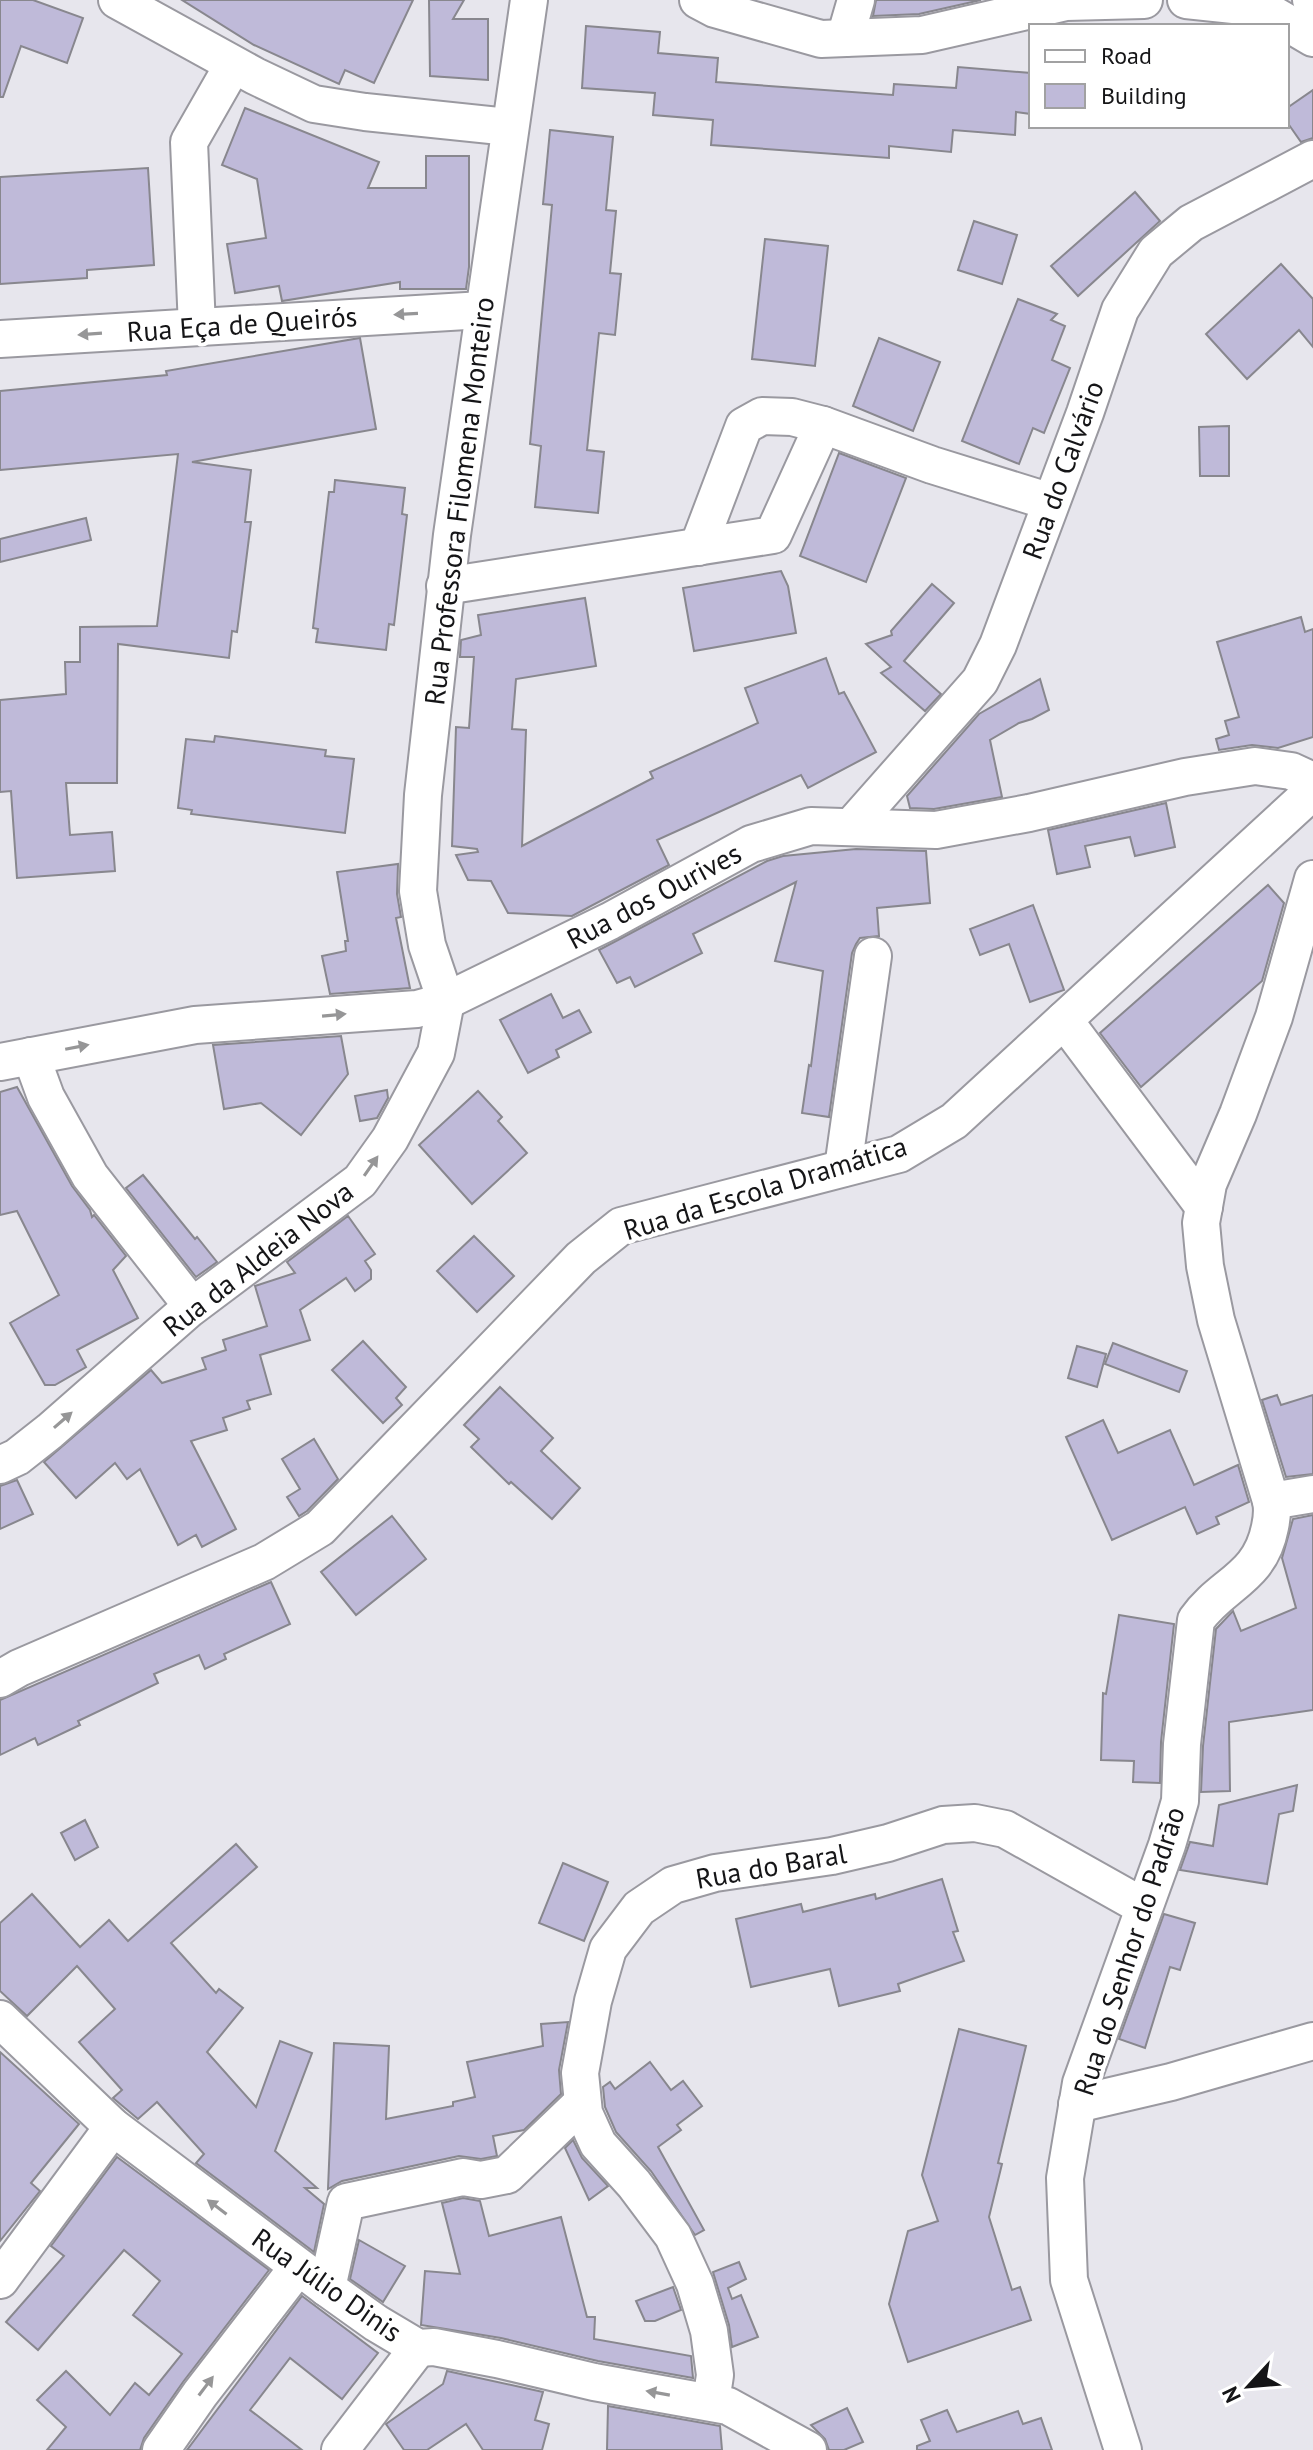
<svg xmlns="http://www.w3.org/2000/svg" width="1313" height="2450" viewBox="0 0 1313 2450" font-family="'PT Sans',sans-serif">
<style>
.building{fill:#bfbad9;stroke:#88878e;stroke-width:2}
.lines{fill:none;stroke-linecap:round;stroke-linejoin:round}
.minor-casing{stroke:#9a99a0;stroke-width:40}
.minor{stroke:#fff;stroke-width:36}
.oneway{fill:#969697}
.labels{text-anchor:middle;stroke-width:8;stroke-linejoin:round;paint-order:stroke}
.street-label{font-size:28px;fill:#151517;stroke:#fff}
</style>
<rect width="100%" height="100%" fill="#e7e6ed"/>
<g class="building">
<polygon points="0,0 33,0 83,18 67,63 21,46 3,97 0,97"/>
<polygon points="182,0 413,0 374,83 345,70 339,84 254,45"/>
<polygon points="429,0 464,0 453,19 488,19 488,80 430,76"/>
<polygon points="876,0 981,0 919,14 873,16"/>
<polygon points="586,26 660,32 658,53 718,58 716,82 893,95 894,84 956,88 958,67 1031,73 1031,114 1016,112 1015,135 953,130 951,152 889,146 889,158 711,145 713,120 653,115 655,93 582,88"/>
<polygon points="1313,90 1313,138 1301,142 1287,122 1287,108"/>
<polygon points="245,108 379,162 368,188 426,188 426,156 469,156 469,267 466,289 400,289 400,282 282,301 279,286 235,293 227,244 266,238 257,179 222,165"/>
<polygon points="550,130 613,137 606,210 616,211 610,273 621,274 615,335 599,333 587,450 604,452 598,513 535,507 541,446 530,444 552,205 543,204"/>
<polygon points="148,168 154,265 87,270 87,278 0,284 0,177"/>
<polygon points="1135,192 1160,221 1078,296 1051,266"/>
<polygon points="974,221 1017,235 1002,284 958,270"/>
<polygon points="765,239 828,246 815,366 752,359"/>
<polygon points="1281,264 1313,299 1313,347 1299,330 1247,379 1206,334"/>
<polygon points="1018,299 1057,314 1051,320 1065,326 1052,360 1070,368 1044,433 1033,428 1019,464 962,441"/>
<polygon points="360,338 376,429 192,462 251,470 245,522 251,522 237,632 232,631 229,658 118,644 117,783 66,783 70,835 112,832 115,871 17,878 11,791 0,792 0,700 66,694 65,662 80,662 80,627 157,626 178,454 0,470 0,391 167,375 166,371"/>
<polygon points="879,338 940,362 913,431 853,406"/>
<polygon points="1229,426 1229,476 1200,476 1199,427"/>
<polygon points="839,453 906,478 866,582 800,556"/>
<polygon points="335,480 405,488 402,514 407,515 394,625 389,624 386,650 316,642 318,629 313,628 329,492 334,492"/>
<polygon points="86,518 91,540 0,562 0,539"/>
<polygon points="781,571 788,586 796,633 694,651 683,588"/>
<polygon points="932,584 954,603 904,661 941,694 925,711 881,673 891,667 866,644 892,635 891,631"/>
<polygon points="585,598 596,666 516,679 512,729 526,730 522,846 653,778 650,772 758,723 745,688 826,658 839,694 844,692 876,752 808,788 801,775 657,840 669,865 572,916 508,913 491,881 468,880 456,855 478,852 477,849 452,846 456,727 469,728 474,657 460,657 461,640 481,635 478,615"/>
<polygon points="1301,617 1305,632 1313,629 1313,737 1278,748 1252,745 1219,750 1216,739 1229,735 1225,721 1239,717 1217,642"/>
<polygon points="1040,679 1049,710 1032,719 1019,723 990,740 1002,797 934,809 910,808 907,796 979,714"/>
<polygon points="215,736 326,750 325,756 354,759 345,833 191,814 192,810 178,808 186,739 214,742"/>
<polygon points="1166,803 1175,847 1135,856 1130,837 1085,846 1090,867 1057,874 1048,830"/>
<polygon points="856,849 926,851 930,903 877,908 879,936 860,938 856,944 852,953 829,1117 802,1113 809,1065 811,1066 823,971 775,961 796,882 693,934 702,953 635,987 630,977 617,983 599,950 767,861 783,856"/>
<polygon points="398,864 397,894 401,917 396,918 410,988 330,994 322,956 346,951 345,941 348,941 337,872"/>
<polygon points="1268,885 1284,903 1262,981 1141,1087 1100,1033"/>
<polygon points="1033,905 1064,990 1030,1002 1009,944 980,955 970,929"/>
<polygon points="551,994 563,1018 579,1010 591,1032 556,1050 559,1057 528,1073 500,1020"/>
<polygon points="341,1036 348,1074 301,1135 261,1103 224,1109 213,1045"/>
<polygon points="17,1087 72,1186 90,1210 92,1217 94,1215 126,1256 113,1270 138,1318 77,1350 86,1367 55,1385 45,1385 10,1323 59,1295 17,1211 0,1215 0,1092"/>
<polygon points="387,1090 388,1098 377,1118 360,1121 355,1096"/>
<polygon points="478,1091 502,1117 498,1121 527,1153 472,1204 419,1145"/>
<polygon points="143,1175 195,1239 197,1237 217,1262 196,1277 126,1188"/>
<polygon points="348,1216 375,1254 365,1261 371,1270 371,1279 355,1291 346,1278 300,1310 310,1340 260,1355 271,1394 247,1401 250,1409 223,1418 227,1430 191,1441 236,1529 202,1547 196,1535 178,1545 140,1469 127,1479 115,1463 76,1498 44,1462 151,1370 162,1383 206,1369 202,1358 226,1350 223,1340 267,1326 255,1286 295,1273 287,1262"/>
<polygon points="474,1236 514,1276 477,1312 437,1271"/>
<polygon points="363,1341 406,1387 396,1398 402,1405 383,1423 332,1370"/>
<polygon points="1113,1343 1187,1371 1179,1392 1105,1364"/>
<polygon points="1077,1346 1106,1354 1097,1387 1068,1378"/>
<polygon points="500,1387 553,1438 541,1451 580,1488 552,1519 511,1482 509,1484 471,1447 479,1439 464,1425"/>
<polygon points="1277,1395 1281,1405 1313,1395 1313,1474 1286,1477 1262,1400"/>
<polygon points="1103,1420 1118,1453 1170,1430 1194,1485 1238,1465 1249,1502 1216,1517 1219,1524 1197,1534 1185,1507 1112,1540 1066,1437"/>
<polygon points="314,1439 338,1479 307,1511 299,1516 287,1497 300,1489 282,1459"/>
<polygon points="17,1480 33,1514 0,1529 0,1486"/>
<polygon points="1313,1515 1313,1710 1229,1722 1230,1791 1201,1792 1203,1746 1216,1629 1233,1611 1241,1631 1296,1608 1282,1558 1293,1519"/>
<polygon points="392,1516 426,1559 356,1615 321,1572"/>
<polygon points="271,1582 290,1624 224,1654 226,1659 205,1669 199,1655 154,1674 158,1683 78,1721 80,1725 38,1745 35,1738 0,1755 0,1700"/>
<polygon points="1119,1615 1174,1624 1161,1742 1160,1783 1133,1782 1134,1761 1101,1760 1103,1693 1106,1694"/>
<polygon points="1297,1785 1293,1811 1279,1814 1267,1884 1180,1870 1190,1842 1213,1846 1219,1805"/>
<polygon points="85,1820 98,1847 75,1860 61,1833"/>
<polygon points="236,1844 257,1867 171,1943 216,1993 219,1989 243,2008 207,2052 256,2107 280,2041 312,2053 275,2151 317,2188 305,2188 324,2204 314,2252 196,2163 204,2154 157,2102 138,2119 113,2098 122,2090 79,2042 115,2009 77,1966 27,2016 0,1991 0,1923 32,1894 80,1947 109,1920 128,1941"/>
<polygon points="563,1863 608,1882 584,1941 539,1923"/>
<polygon points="942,1879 958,1931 953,1932 964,1961 898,1984 900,1991 839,2006 830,1969 751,1987 736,1919 801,1904 803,1912 875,1894 876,1899"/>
<polygon points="1164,1914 1195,1923 1180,1970 1170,1967 1145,2048 1119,2039"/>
<polygon points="568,2022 559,2070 561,2094 524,2130 493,2136 497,2156 481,2159 459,2156 342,2181 328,2189 334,2043 389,2046 386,2119 453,2106 453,2102 475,2097 467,2062 543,2046 541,2024"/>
<polygon points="959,2029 1026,2046 998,2163 1002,2164 989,2217 1012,2290 1020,2287 1031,2320 908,2362 889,2304 908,2231 938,2221 922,2175"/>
<polygon points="0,2052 79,2124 31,2183 40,2191 0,2241"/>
<polygon points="650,2062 671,2090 683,2081 702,2106 677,2125 681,2130 658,2147 704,2230 695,2235 651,2171 616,2132 605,2107 603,2087 610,2082 615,2089"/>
<polygon points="573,2140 582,2158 608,2186 589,2200 565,2148"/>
<polygon points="117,2157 269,2270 183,2382 144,2438 140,2450 47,2450 66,2427 37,2400 66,2371 110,2415 135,2383 149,2395 182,2354 133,2315 160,2281 124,2250 38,2350 6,2322 64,2256 51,2246"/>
<polygon points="463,2198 480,2201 489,2236 561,2217 587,2317 595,2317 594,2339 691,2356 693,2378 598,2361 501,2338 421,2325 425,2271 460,2274 442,2203"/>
<polygon points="359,2240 405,2266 383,2302 350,2279"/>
<polygon points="739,2262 746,2279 728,2288 732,2299 741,2295 758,2337 732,2347 729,2325 713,2272"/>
<polygon points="673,2287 681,2310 655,2321 645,2321 636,2301"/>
<polygon points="302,2296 378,2353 342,2399 290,2358 250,2410 302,2450 187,2450"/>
<polygon points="447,2371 543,2392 535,2420 549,2424 542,2450 483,2450 466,2424 427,2450 404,2450 386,2424 443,2384"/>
<polygon points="608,2406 720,2426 722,2450 607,2450"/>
<polygon points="847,2408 863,2442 844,2450 829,2450 825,2439 811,2425"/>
<polygon points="947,2410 957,2432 1018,2411 1023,2424 1041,2418 1052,2450 917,2450 917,2446 930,2441 921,2420"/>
</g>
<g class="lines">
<g class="minor-casing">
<g id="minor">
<polyline points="117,0 255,76 314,104 365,112 510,127"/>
<polyline points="698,0 715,9 821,39 922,35 1066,2 1144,0"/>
<polyline points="1186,0 1262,8 1313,38"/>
<polyline points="1311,0 1313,5"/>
<polyline points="845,38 856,0"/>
<polyline points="197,327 189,142 233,65"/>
<polyline points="0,339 483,310"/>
<polyline points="698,547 744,426 762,416 792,417 823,425"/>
<polyline points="445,586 773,535 823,425 932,465 1051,502"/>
<polyline points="851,827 980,681 998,645 1085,413 1120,310 1156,252 1191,223 1313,159"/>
<polyline points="1064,1020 1204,1207"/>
<polyline points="31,1056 46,1097 90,1176 192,1306"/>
<polyline points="0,1062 195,1025 417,1009 446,1001 610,921 751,844 811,826 936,830 1029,813 1185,777 1255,766 1291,771 1313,781"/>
<polyline points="843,1168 873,956"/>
<polyline points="0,1465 17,1457 50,1431 189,1309 360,1181 390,1139 436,1053 446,1001 427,945 418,891 423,795 452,535 529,0"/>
<polyline points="1271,1501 1313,1494"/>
<polyline points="0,1679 19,1668 264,1562 320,1528 581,1258 621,1226 899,1154 954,1121 1313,791"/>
<polyline points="0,2019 113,2127 327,2288 376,2323 418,2348 434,2347 497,2359 594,2382 728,2406 808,2450"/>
<polyline points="1077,2104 1171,2082 1313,2041"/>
<polyline points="0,2280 113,2127"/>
<polyline points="327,2288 346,2202 463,2177 481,2180 507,2175 582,2103"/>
<polyline points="711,2402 715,2375 709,2331 695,2284 673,2236 634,2184 598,2144 584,2113 580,2073 593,2001 608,1949 639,1908 673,1885 715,1873 832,1856 888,1843 943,1825 975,1823 1005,1829 1144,1907"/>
<polyline points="161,2450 200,2394 298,2267"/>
<polyline points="340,2450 418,2348"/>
<path d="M1123 2450 1069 2280 1065 2178 1081 2083 1167 1845 1180 1801 1182 1744 1196 1620C1222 1583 1260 1579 1270 1527 1272 1518 1273 1511 1271 1501L1216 1320 1205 1266 1201 1223 1208 1184 1238 1114 1274 1017 1313 879"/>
</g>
</g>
<use href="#minor" class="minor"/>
</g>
<defs><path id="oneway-solid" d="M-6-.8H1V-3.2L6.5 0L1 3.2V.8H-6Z" transform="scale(2)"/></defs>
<g class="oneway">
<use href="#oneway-solid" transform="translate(406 314) rotate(177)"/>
<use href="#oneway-solid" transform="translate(90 334) rotate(176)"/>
<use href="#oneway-solid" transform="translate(334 1015) rotate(-5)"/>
<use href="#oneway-solid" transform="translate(77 1047) rotate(-11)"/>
<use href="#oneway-solid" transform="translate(371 1166) rotate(-55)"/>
<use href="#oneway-solid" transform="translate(63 1420) rotate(-41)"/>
<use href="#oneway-solid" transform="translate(217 2207) rotate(-143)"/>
<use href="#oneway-solid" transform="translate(206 2386) rotate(-53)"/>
<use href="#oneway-solid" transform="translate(658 2393) rotate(-170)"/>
</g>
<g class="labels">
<g class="street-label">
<text transform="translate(242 324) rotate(-4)" y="10">Rua Eça de Queirós</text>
<text transform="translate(1063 470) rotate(-70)" y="10">Rua do Calvário</text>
<text transform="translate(459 501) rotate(-83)" y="10">Rua Professora Filomena Monteiro</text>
<text transform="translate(654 896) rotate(-28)" y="10">Rua dos Ourives</text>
<text transform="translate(765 1188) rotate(-17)" y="10">Rua da Escola Dramática</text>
<text transform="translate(258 1259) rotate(-38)" y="10">Rua da Aldeia Nova</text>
<text transform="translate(771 1866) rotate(-10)" y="10">Rua do Baral</text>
<text transform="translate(1129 1951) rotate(-72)" y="10">Rua do Senhor do Padrão</text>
<text transform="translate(327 2285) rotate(35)" y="10">Rua Júlio Dinis</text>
</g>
</g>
<rect x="1029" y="24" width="260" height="104" fill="#ffffff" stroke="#a1a1a2" stroke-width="2"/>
<rect x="1045" y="50" width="40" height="12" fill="#ffffff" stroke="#a1a1a2" stroke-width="2"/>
<text x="1101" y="64" font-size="24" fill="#151517">Road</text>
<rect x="1045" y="84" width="40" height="24" fill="#bfbad9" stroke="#a1a1a2" stroke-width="2"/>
<text x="1101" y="104" font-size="24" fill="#151517">Building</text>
<g transform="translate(1249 2386) rotate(244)" stroke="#ffffff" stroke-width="6" paint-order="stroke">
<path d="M0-6L14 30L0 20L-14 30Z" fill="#151517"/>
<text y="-12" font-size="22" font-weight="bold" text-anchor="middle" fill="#151517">N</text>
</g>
</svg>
